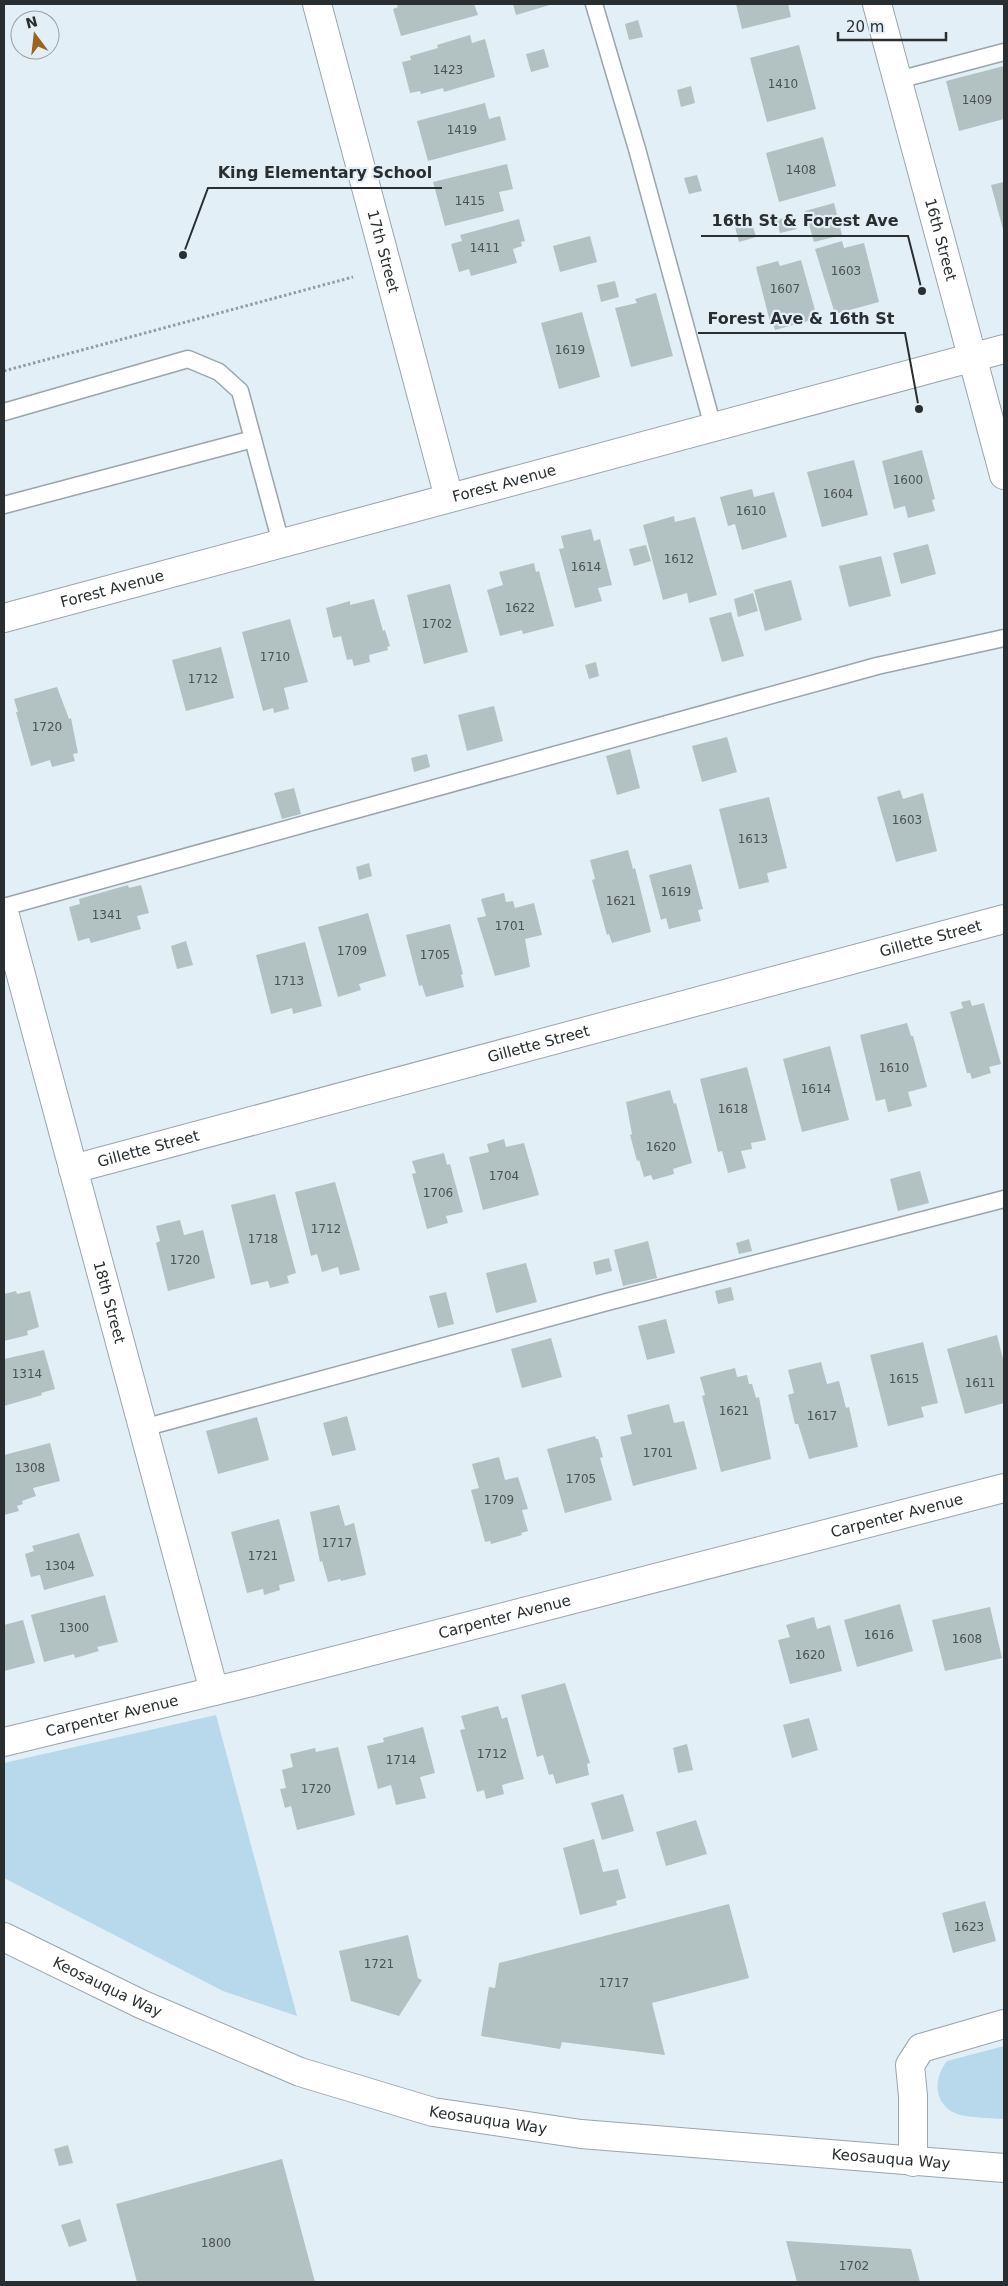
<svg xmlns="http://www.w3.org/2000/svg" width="1008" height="2286" viewBox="0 0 1008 2286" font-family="'DejaVu Sans',sans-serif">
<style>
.green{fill:#b8d8eb}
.building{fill:#b2c1c1}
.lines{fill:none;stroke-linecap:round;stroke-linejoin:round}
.service-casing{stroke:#9aa5ac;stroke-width:19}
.minor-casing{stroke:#9aa5ac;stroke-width:30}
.tertiary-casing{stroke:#9aa5ac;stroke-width:30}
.secondary-casing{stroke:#9aa5ac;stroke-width:30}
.path{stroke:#939ca2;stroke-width:3;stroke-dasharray:2.5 2.5;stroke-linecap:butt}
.service{stroke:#fff;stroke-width:16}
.minor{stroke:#fff;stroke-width:28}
.tertiary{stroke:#fff;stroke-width:28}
.secondary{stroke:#fff;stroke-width:28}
.labels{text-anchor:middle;stroke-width:4.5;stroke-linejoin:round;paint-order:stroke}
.number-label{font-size:12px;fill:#4b5354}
.street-label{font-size:15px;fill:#292e30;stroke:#e3eff7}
.leader{fill:none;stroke:#292e30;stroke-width:2}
.callout-dot{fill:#292e30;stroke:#e3eff7;stroke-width:2}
.callout-label{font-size:16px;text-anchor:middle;font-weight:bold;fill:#292e30;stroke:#e3eff7;stroke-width:4.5;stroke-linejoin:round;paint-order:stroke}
</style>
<rect width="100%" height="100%" fill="#e3eff7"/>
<g class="green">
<polygon points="216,1715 297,2016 223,1991 4,1878 4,1763"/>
<path d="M1004 2046V2119C990 2118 974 2118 960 2115 934 2107 932 2080 947 2061Z"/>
</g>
<g class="building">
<polygon points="397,4 474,4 478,15 401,36 393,9 398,7"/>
<polygon points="513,4 553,4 516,15"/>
<polygon points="736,4 788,4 791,17 742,29"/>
<polygon points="638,20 643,37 629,40 625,24"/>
<polygon points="470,35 472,43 485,39 495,77 444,92 443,88 421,94 420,91 410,93 402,62 411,60 410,56 438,48 437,45"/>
<polygon points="799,45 816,109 767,122 750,58"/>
<polygon points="544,49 549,67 531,72 526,54"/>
<polygon points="1004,66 1004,119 959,131 946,81"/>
<polygon points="691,86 695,103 681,107 677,90"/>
<polygon points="485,103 489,119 500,116 506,140 428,161 417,121"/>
<polygon points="823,137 836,186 779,202 766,153"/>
<polygon points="507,164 513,189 499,192 504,211 445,226 433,182"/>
<polygon points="697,175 702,191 689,194 684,178"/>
<polygon points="1004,182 1004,233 991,185"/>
<polygon points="834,203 842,235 814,242 805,211"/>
<polygon points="793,216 797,229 780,233 776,220"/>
<polygon points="519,219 525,241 521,242 522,246 513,249 517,263 471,276 469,269 459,272 451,244 462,241 460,235"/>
<polygon points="752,223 756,237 739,242 735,227"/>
<polygon points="590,236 597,262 560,272 553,246"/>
<polygon points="842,241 844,248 864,243 879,302 835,314 815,249"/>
<polygon points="801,260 815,310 812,311 815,319 775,330 772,321 770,322 756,267 778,261 780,266"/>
<polygon points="615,281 619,297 601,302 597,285"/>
<polygon points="656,293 673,356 631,367 615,308 637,303 635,299"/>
<polygon points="582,312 600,377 559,389 541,323"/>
<polygon points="922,450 935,499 932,500 935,511 908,518 905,506 894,509 882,461"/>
<polygon points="854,460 868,515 822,527 807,472"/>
<polygon points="752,489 754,497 774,492 787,537 742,550 735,524 728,526 720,497"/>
<polygon points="674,516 675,522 695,517 717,595 689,603 687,593 663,600 643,525"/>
<polygon points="591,529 594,541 600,539 612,585 598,588 602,601 575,608 559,549 564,548 561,536"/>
<polygon points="928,544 936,574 901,584 893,553"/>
<polygon points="646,545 651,561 634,566 629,549"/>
<polygon points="881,556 891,596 849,607 839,566"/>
<polygon points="534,563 536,572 539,571 554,626 523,634 522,630 500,636 487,590 503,585 499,572"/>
<polygon points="791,580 802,620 765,631 754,590"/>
<polygon points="450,584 468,652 424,664 407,595"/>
<polygon points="753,593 758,611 738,617 734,599"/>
<polygon points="374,599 383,631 385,630 390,646 387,647 388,650 369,655 370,662 354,666 352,659 347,660 341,636 333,638 326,608 350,601 350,605"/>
<polygon points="731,612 744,656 722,662 709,618"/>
<polygon points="290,619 308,682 284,688 289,709 274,713 273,708 263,711 242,632"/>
<polygon points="221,647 234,698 186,711 172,660"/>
<polygon points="596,662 599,676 589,679 585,665"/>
<polygon points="57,687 69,719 71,718 78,753 73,754 75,761 52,767 50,760 31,766 16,712 18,712 14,699"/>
<polygon points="494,706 503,741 467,751 458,715"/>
<polygon points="727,737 737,772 702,782 692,746"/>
<polygon points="630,749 640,788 617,795 606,756"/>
<polygon points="427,754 430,767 414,772 411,758"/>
<polygon points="294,788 301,814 282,819 274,793"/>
<polygon points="900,790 903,799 923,793 937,851 896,862 877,797"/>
<polygon points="769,797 787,868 767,873 769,882 739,889 719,809"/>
<polygon points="628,850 633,869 635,868 651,932 612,943 609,934 607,935 592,880 595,879 590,860"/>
<polygon points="369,863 372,876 359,880 356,867"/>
<polygon points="691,864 703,909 698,910 701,921 669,929 666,918 661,920 649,875"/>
<polygon points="128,885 129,888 141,885 149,913 137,916 141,929 91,943 89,938 78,941 69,907 80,904 79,899"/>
<polygon points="504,893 506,902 513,901 515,908 534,903 542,935 525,939 530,967 495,976 477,918 486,916 481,899"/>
<polygon points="368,913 386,976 359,984 361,990 338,997 318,927"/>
<polygon points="450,924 463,974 461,975 464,987 426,997 422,985 419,986 406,935"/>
<polygon points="186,941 193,965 177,969 171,946"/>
<polygon points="305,942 322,1006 293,1014 292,1008 271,1014 256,955"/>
<polygon points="970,1000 972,1006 984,1003 1001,1064 989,1067 991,1073 972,1079 970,1073 967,1073 950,1012 963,1008 961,1002"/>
<polygon points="907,1023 911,1036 913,1036 927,1087 908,1092 912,1106 888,1112 885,1099 876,1101 860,1035"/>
<polygon points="830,1046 849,1120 802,1132 783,1059"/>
<polygon points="747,1067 766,1140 751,1143 752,1149 741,1151 746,1168 728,1173 722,1151 718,1152 700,1079"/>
<polygon points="670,1090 674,1104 676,1103 692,1163 673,1169 674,1174 653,1180 651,1175 644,1177 639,1160 637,1161 630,1135 632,1134 626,1102"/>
<polygon points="504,1139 506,1147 524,1143 539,1195 483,1210 469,1157 489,1152 487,1144"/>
<polygon points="444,1153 447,1165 450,1164 463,1212 446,1216 448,1223 427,1229 412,1174 416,1173 412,1161"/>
<polygon points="920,1171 929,1203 898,1211 890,1179"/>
<polygon points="335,1182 360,1270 340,1275 338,1267 322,1272 317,1254 311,1256 295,1192"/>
<polygon points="275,1194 296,1273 287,1276 289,1283 270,1288 268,1281 251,1285 231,1205"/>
<polygon points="180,1220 184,1235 203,1230 215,1278 168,1291 156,1243 160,1241 156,1226"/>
<polygon points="749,1239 752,1251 739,1254 736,1243"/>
<polygon points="648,1241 657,1278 623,1286 614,1250"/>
<polygon points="609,1258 612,1271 596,1275 593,1262"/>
<polygon points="526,1263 537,1302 496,1313 486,1273"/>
<polygon points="731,1287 734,1300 718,1304 715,1291"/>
<polygon points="16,1291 17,1294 30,1291 39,1327 27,1331 28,1335 4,1341 4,1294"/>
<polygon points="446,1292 454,1324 438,1328 429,1296"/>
<polygon points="666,1319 675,1353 647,1360 638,1326"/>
<polygon points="997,1335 1004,1363 1004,1403 965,1414 947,1349"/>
<polygon points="551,1338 562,1377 522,1388 511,1349"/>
<polygon points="923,1342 938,1403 921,1407 924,1417 888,1426 870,1355"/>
<polygon points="44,1350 55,1389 41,1393 42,1395 4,1406 4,1359"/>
<polygon points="821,1362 827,1384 839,1381 846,1408 849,1407 858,1447 809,1459 798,1424 795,1424 788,1395 794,1393 788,1370"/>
<polygon points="735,1368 737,1377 747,1375 749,1384 752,1384 756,1398 759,1397 771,1459 721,1472 702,1396 705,1395 700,1377"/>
<polygon points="669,1404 674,1423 684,1421 697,1469 633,1486 620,1437 632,1434 627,1415"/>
<polygon points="347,1416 356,1450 332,1456 323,1423"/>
<polygon points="257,1417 269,1460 218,1474 206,1431"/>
<polygon points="595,1436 596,1439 598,1439 603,1457 600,1458 612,1500 565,1513 547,1449"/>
<polygon points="50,1443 60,1481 33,1488 36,1496 22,1501 23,1504 17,1506 19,1511 4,1515 4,1455"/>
<polygon points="499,1457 505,1480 518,1477 528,1509 522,1510 528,1531 521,1533 522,1535 491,1544 490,1541 485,1542 471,1490 479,1488 472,1464"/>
<polygon points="339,1505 345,1526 354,1523 366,1575 341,1581 340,1579 328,1582 322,1561 320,1562 310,1512"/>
<polygon points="279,1519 295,1581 279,1585 280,1590 264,1595 263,1589 247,1593 231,1532"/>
<polygon points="79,1533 94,1576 44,1590 40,1575 31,1577 25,1554 34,1551 32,1546"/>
<polygon points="105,1595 118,1642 97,1647 99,1651 75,1658 74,1654 44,1662 31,1615"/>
<polygon points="900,1604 913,1651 857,1667 844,1620"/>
<polygon points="990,1607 1002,1658 945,1671 932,1620"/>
<polygon points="814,1617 817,1629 830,1625 842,1671 790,1684 778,1640 790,1637 786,1625"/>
<polygon points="23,1620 35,1663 4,1671 4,1625"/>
<polygon points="565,1683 590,1763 587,1764 589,1775 556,1784 553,1774 549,1775 543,1755 537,1757 521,1695"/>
<polygon points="498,1706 502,1719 507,1717 524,1779 502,1785 504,1794 486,1799 484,1790 477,1792 460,1730 465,1729 461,1716"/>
<polygon points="809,1718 818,1750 792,1758 783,1725"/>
<polygon points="423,1727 435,1773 420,1777 426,1798 396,1805 391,1785 378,1789 367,1746 384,1742 383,1738"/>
<polygon points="687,1744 693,1770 678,1773 673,1748"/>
<polygon points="338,1747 355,1815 297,1830 291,1806 285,1808 280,1789 286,1788 282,1770 293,1767 290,1754 315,1748 316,1752"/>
<polygon points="623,1794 634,1831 602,1840 591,1803"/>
<polygon points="696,1820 707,1854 666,1866 656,1832"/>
<polygon points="594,1839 603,1872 618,1869 626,1898 616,1901 617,1905 580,1915 563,1848"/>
<polygon points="985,1901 996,1941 953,1953 942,1913"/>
<polygon points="729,1904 749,1978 652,2003 665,2055 562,2042 560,2049 481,2036 489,1987 495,1988 499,1963"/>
<polygon points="408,1935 418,1978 422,1980 399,2016 351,2001 339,1951"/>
<polygon points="68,2145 73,2163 59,2166 54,2149"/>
<polygon points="282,2159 315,2282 137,2282 116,2204"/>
<polygon points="80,2219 87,2241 69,2247 61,2225"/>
<polygon points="786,2241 911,2249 920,2282 797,2282"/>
</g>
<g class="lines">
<g class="service-casing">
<g id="service">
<polyline points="594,4 637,149 713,427"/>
<polyline points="898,80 1004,52"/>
<polyline points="4,412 188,359 219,372 240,391 281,543"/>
<polyline points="4,505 253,439"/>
<polyline points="4,907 877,666 1004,638"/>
<polyline points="143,1428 607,1302 1004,1199"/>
</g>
</g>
<g class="minor-casing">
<g id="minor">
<path id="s1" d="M317 4 449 498"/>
<path id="s2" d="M877 4 1004 475"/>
<path id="s3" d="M4 912 214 1691"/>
<path id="s4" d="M73 1169 1004 919"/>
<path id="s5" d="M4 1742 252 1682 1004 1488"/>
<polyline points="913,2162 913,2096 910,2065 921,2048 1004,2024"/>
</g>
</g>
<g class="tertiary-casing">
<g id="tertiary">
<path id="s6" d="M4 618 1004 349"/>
</g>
</g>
<g class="secondary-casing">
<g id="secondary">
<path id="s7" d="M4 1937 141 2004 300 2072 433 2112 581 2134 1004 2168"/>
</g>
</g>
<polyline class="path" points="4,371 353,277"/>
<use href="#service" class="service"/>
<use href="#minor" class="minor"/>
<use href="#tertiary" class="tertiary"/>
<use href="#secondary" class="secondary"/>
</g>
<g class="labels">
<g class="number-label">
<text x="448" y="74">1423</text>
<text x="783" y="88">1410</text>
<text x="977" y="104">1409</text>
<text x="462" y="134">1419</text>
<text x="801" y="174">1408</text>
<text x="470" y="205">1415</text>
<text x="485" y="252">1411</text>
<text x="846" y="275">1603</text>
<text x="785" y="293">1607</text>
<text x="570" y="354">1619</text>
<text x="908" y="484">1600</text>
<text x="838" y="498">1604</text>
<text x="751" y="515">1610</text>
<text x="679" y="563">1612</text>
<text x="586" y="571">1614</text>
<text x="520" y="612">1622</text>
<text x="437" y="628">1702</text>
<text x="275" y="661">1710</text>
<text x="203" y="683">1712</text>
<text x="47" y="731">1720</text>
<text x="907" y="824">1603</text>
<text x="753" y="843">1613</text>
<text x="676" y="896">1619</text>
<text x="621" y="905">1621</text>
<text x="107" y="919">1341</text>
<text x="510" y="930">1701</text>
<text x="352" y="955">1709</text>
<text x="435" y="959">1705</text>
<text x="289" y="985">1713</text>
<text x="894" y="1072">1610</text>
<text x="816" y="1093">1614</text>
<text x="733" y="1113">1618</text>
<text x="661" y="1151">1620</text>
<text x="504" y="1180">1704</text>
<text x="438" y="1197">1706</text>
<text x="326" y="1233">1712</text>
<text x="263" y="1243">1718</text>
<text x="185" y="1264">1720</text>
<text x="27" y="1378">1314</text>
<text x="904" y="1383">1615</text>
<text x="980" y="1387">1611</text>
<text x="734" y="1415">1621</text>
<text x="822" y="1420">1617</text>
<text x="658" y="1457">1701</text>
<text x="30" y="1472">1308</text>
<text x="581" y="1483">1705</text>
<text x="499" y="1504">1709</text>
<text x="337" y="1547">1717</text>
<text x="263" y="1560">1721</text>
<text x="60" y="1570">1304</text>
<text x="74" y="1632">1300</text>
<text x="879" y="1639">1616</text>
<text x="967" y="1643">1608</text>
<text x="810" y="1659">1620</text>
<text x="492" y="1758">1712</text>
<text x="401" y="1764">1714</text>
<text x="316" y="1793">1720</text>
<text x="969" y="1931">1623</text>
<text x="379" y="1968">1721</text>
<text x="614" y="1987">1717</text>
<text x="216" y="2247">1800</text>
<text x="854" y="2270">1702</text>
</g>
<g class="street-label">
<text dy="5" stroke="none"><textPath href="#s2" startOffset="244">16th Street</textPath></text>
<text dy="5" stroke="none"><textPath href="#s1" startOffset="256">17th Street</textPath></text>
<text dy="5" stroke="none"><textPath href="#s6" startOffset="518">Forest Avenue</textPath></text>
<text dy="5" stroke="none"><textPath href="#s6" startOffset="112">Forest Avenue</textPath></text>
<text dy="5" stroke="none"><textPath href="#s4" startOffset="888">Gillette Street</textPath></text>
<text dy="5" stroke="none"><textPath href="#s4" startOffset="482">Gillette Street</textPath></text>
<text dy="5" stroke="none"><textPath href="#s4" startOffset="78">Gillette Street</textPath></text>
<text dy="5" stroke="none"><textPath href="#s3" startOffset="404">18th Street</textPath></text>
<text dy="5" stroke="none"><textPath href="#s5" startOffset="921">Carpenter Avenue</textPath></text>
<text dy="5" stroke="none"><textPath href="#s5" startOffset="516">Carpenter Avenue</textPath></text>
<text dy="5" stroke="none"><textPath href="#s5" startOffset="111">Carpenter Avenue</textPath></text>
<text dy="5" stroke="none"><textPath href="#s7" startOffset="115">Keosauqua Way</textPath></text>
<text dy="5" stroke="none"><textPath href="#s7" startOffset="520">Keosauqua Way</textPath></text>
<text dy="5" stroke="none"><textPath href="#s7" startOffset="925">Keosauqua Way</textPath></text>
</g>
</g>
<path class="leader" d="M183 255L208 188H442M922 291L908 236H701M919 409L905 333H698"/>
<g class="callout-dot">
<circle cx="183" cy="255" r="5"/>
<circle cx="922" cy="291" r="5"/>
<circle cx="919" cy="409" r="5"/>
</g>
<g class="callout-label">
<text x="325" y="178">King Elementary School</text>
<text x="805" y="226">16th St &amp; Forest Ave</text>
<text x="801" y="324">Forest Ave &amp; 16th St</text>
</g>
<rect width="1008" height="2286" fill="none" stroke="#292e30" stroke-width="10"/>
<g transform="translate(35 35) rotate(345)"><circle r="24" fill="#e3eff7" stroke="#99a2a7"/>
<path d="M0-4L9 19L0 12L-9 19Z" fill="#9a641d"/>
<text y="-8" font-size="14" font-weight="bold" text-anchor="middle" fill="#292e30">N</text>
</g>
<path d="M838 32v8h108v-8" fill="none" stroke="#292e30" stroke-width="2.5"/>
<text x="846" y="32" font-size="15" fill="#292e30" stroke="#e3eff7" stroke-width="4" paint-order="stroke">20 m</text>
</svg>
